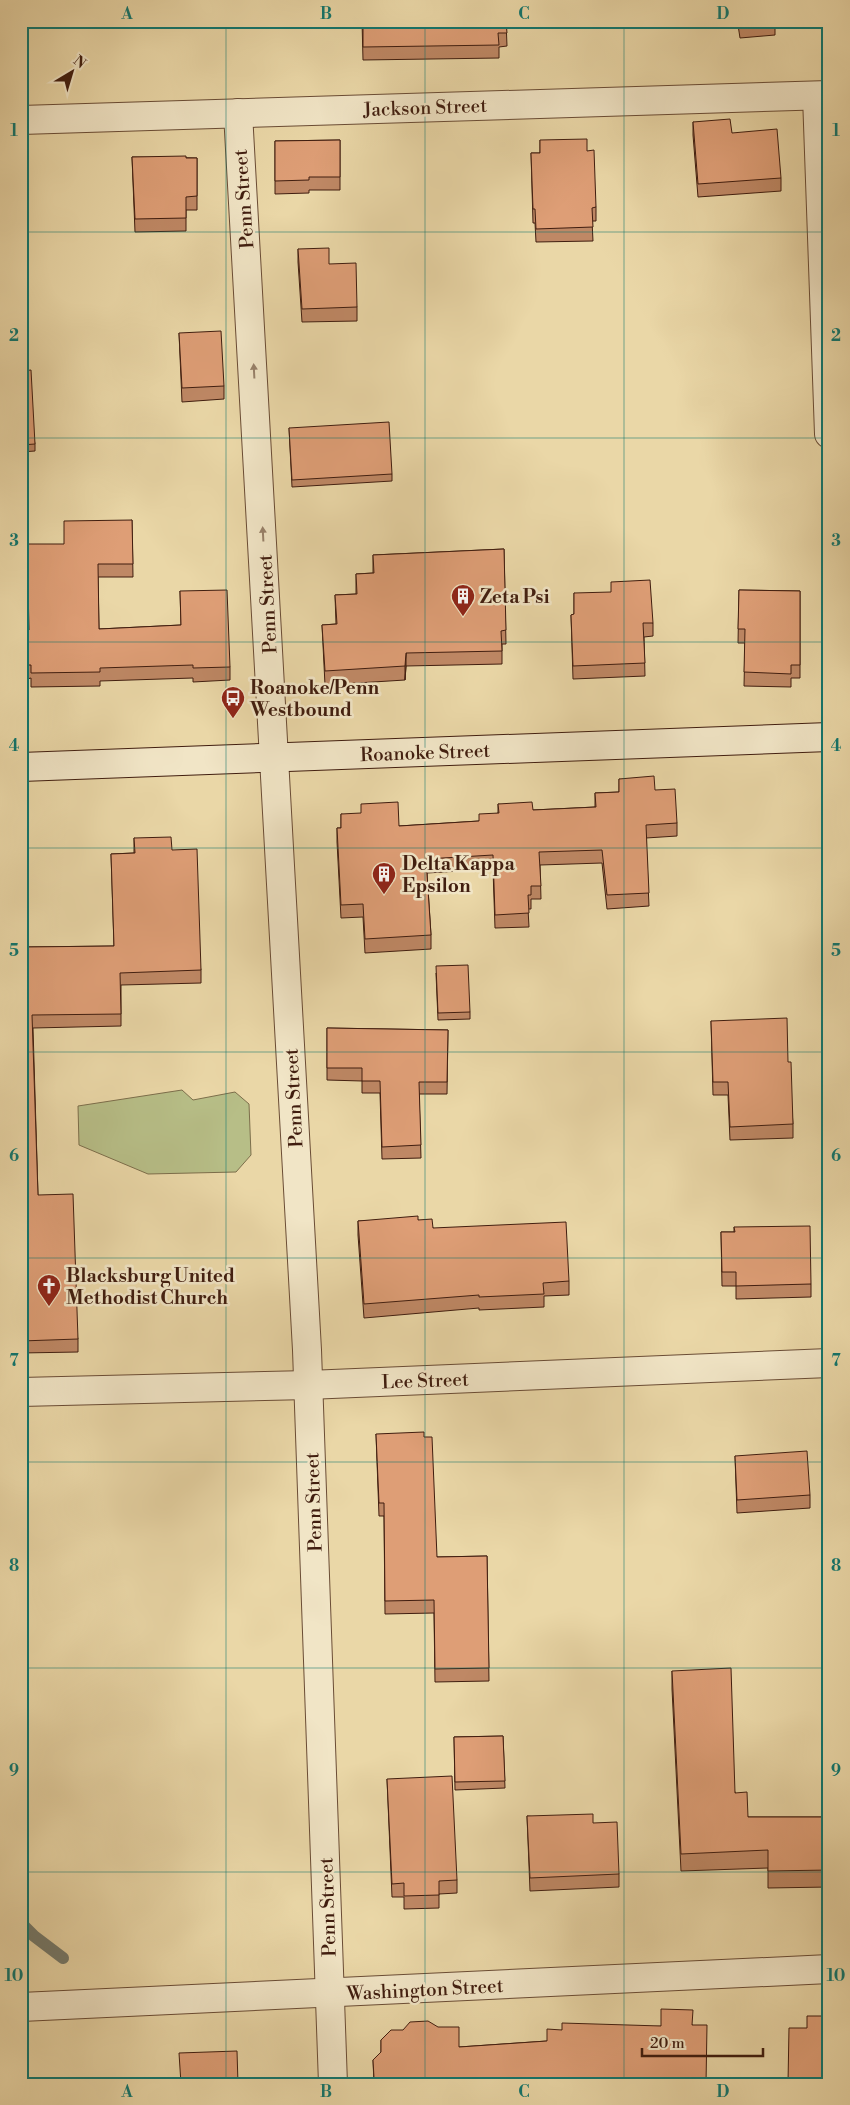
<svg xmlns="http://www.w3.org/2000/svg" width="850" height="2105" viewBox="0 0 850 2105" font-family="'Libre Bodoni',serif">
<style>
.green{fill:#b7be87;stroke:#7c6e4b}
.lines{fill:none;stroke-linecap:round;stroke-linejoin:round}
.stream{stroke:#757b6d;stroke-width:12}
.street-casing{stroke:#6a4c35;stroke-width:30}
.secondary-casing{stroke:#401d0f;stroke-width:30}
.street{stroke:#f1e5c6;stroke-width:28}
.secondary{stroke:#f1e5c6;stroke-width:28}
.wall{fill:#bf8865;stroke:#401d0f}
.shaded-wall{fill:#9b6f53;stroke:#401d0f}
.building{fill:#de9e76;stroke:#401d0f}
.oneway{fill:#98816a}
.grid{fill:none;stroke:#0f766e;stroke-width:1;stroke-opacity:0.55}
.labels{text-anchor:middle;stroke-width:5;stroke-linejoin:round;paint-order:stroke}
.street-label{font-size:19px;fill:#401d0f;stroke:#f1e5c6}
.poi-label{font-size:19px;font-weight:bold;fill:#401d0f;stroke:#f1e5c6;text-anchor:start}
.neatline{fill:none;stroke:#0f766e;stroke-width:2}
.grid-label{font-size:16px;text-anchor:middle;font-weight:bold;fill:#0f766e}
</style>
<rect width="100%" height="100%" fill="#ead7a7"/>
<filter id="stains"><feTurbulence type="fractalNoise" baseFrequency=".004" numOctaves="4"/><feColorMatrix values="0 0 0 0 .2 0 0 0 0 .09 0 0 0 0 .02 0 0 0 .5 -.17"/></filter>
<radialGradient id="worn" r=".72"><stop offset=".6" stop-color="#630" stop-opacity="0"/><stop offset="1" stop-color="#630" stop-opacity=".3"/></radialGradient>
<polygon class="green" points="182,1090 193,1100 235,1092 249,1104 251,1155 236,1172 148,1174 79,1145 78,1106"/>
<g class="lines">
<polyline class="stream" points="21,1923 34,1936 63,1958"/>
<g class="street-casing">
<g id="street">
<polyline points="817,96 829,434"/>
<polyline points="238,113 307,1350 333,2084"/>
<polyline points="21,120 829,95"/>
<polyline points="21,1392 308,1385 829,1363"/>
<polyline points="21,2007 829,1969"/>
</g>
</g>
<g class="secondary-casing">
<polyline id="secondary" points="21,767 829,737"/>
</g>
<use href="#street" class="street"/>
<use href="#secondary" class="secondary"/>
</g>
<g class="wall">
<polygon points="362,21 506,21 507,46 499,47 499,58 363,60"/>
<polygon points="572,21 646,21 572,26"/>
<polygon points="719,21 794,21 794,22 775,23 775,35 740,38 738,25 719,26"/>
<polygon points="693,122 732,133 781,178 781,191 698,197 693,135"/>
<polygon points="340,140 340,190 309,190 309,193 275,194 275,141"/>
<polygon points="540,140 596,207 596,221 592,221 593,241 536,242 535,223 533,223 531,153 540,153"/>
<polygon points="132,157 197,158 197,210 186,210 186,231 135,232"/>
<polygon points="298,249 329,264 357,307 357,321 302,322 298,262"/>
<polygon points="179,333 224,386 224,399 182,402"/>
<polygon points="21,371 35,444 35,451 21,452"/>
<polygon points="289,428 392,474 392,481 292,487"/>
<polygon points="132,520 133,577 98,577 99,629 181,625 180,591 230,667 230,680 193,682 193,678 100,681 100,686 31,687 31,678 27,679 27,631 29,630 64,544"/>
<polygon points="504,549 506,644 502,644 502,664 406,666 405,680 325,685 322,625 336,624 335,595 356,594 356,574 373,573 373,555"/>
<polygon points="739,590 800,591 800,678 791,678 791,687 744,686 745,643 738,643"/>
<polygon points="574,593 653,623 653,636 644,637 645,676 573,679 571,615 574,614"/>
<polygon points="619,779 655,790 677,823 677,836 646,838 649,906 607,909 602,863 540,865 541,899 531,899 531,909 528,909 529,927 495,928 493,869 427,873 431,935 431,949 365,953 363,917 341,918 337,842 337,828 341,828 341,814 399,826 479,821 498,813 498,804 533,810 595,807 595,793 619,792"/>
<polygon points="134,838 172,850 201,970 201,983 121,985 121,1026 33,1028 38,1195 78,1339 78,1352 21,1353 21,942 24,947 114,946 111,854 134,853"/>
<polygon points="436,973 470,1012 470,1019 438,1020"/>
<polygon points="711,1021 788,1062 793,1124 793,1138 730,1140 728,1095 713,1095"/>
<polygon points="327,1028 448,1030 447,1094 419,1094 421,1158 382,1159 380,1093 362,1093 362,1081 327,1080"/>
<polygon points="418,1220 433,1228 569,1281 569,1295 544,1296 544,1307 479,1310 479,1308 364,1318 358,1235 358,1221"/>
<polygon points="734,1227 811,1284 811,1297 736,1299 736,1286 722,1286 721,1232 734,1232"/>
<polygon points="376,1434 437,1557 487,1556 489,1681 435,1682 434,1613 385,1614 384,1516 379,1516"/>
<polygon points="735,1456 810,1495 810,1508 737,1513"/>
<polygon points="672,1671 748,1817 829,1817 829,1887 768,1888 768,1868 681,1871 672,1689"/>
<polygon points="503,1736 505,1788 455,1790 454,1737"/>
<polygon points="387,1779 457,1880 457,1893 439,1894 439,1908 404,1909 404,1897 392,1897"/>
<polygon points="527,1816 593,1823 619,1874 619,1887 530,1891"/>
<polygon points="693,2025 706,2084 374,2084 373,2060 381,2053 381,2040 459,2047 547,2041 562,2030"/>
</g>
<polygon class="shaded-wall" points="406,653 406,666 405,680 405,666"/>
<g class="building">
<polygon points="363,21 506,21 507,33 498,33 499,45 363,47"/>
<polygon points="739,21 775,21 775,22 740,24"/>
<polygon points="730,119 732,133 777,129 781,178 698,184 693,122"/>
<polygon points="587,139 587,151 594,150 596,207 592,208 593,227 536,229 535,209 533,209 531,153 540,153 540,140"/>
<polygon points="340,140 340,177 309,177 309,180 275,181 275,141"/>
<polygon points="186,156 186,158 197,158 197,196 186,197 186,218 135,219 132,157"/>
<polygon points="329,248 329,264 356,263 357,307 302,309 298,249"/>
<polygon points="221,331 224,386 182,388 179,333"/>
<polygon points="31,370 35,444 21,445 21,371"/>
<polygon points="389,422 392,474 292,480 289,428"/>
<polygon points="132,520 133,564 98,564 99,629 181,625 180,591 227,590 230,667 193,668 193,665 100,668 100,672 31,673 31,665 27,665 27,631 29,630 27,544 64,544 64,521"/>
<polygon points="504,549 506,630 501,631 502,651 406,653 405,666 325,671 322,625 337,624 335,595 357,594 356,574 374,573 373,555"/>
<polygon points="650,580 653,623 643,623 645,663 573,666 571,615 574,614 574,593 611,592 611,582"/>
<polygon points="739,590 800,591 800,665 791,665 791,674 744,672 745,629 738,629"/>
<polygon points="654,776 655,790 675,789 677,823 646,825 649,893 607,895 602,850 539,852 541,886 531,886 531,895 528,895 529,913 495,915 493,855 426,859 431,935 365,939 363,904 341,905 337,828 341,828 341,814 361,813 361,804 398,802 399,826 479,821 479,814 499,813 498,804 532,802 533,810 596,807 595,793 619,792 619,779"/>
<polygon points="171,837 172,850 197,849 201,970 120,973 121,1014 32,1015 38,1195 73,1194 78,1339 21,1341 21,942 23,941 24,947 114,946 111,854 135,853 134,838"/>
<polygon points="468,965 470,1012 438,1013 436,966"/>
<polygon points="787,1018 788,1062 791,1062 793,1124 730,1127 728,1082 713,1082 711,1021"/>
<polygon points="327,1028 448,1030 447,1082 419,1082 421,1145 382,1147 380,1081 362,1081 362,1068 327,1068"/>
<polygon points="418,1216 418,1220 432,1219 433,1228 566,1222 569,1281 543,1283 544,1294 479,1297 479,1295 364,1304 358,1221"/>
<polygon points="810,1226 811,1284 736,1286 736,1272 722,1272 721,1232 735,1232 734,1227"/>
<polygon points="424,1432 424,1437 432,1437 437,1557 487,1556 489,1668 435,1669 434,1600 385,1601 384,1503 379,1503 376,1434"/>
<polygon points="807,1451 810,1495 737,1500 735,1456"/>
<polygon points="731,1668 735,1793 747,1792 748,1817 829,1817 829,1870 768,1871 768,1850 681,1854 672,1671"/>
<polygon points="503,1736 505,1781 455,1782 454,1737"/>
<polygon points="452,1776 457,1880 439,1881 439,1895 404,1896 404,1883 392,1884 387,1779"/>
<polygon points="593,1814 593,1823 617,1822 619,1874 530,1878 527,1816"/>
<polygon points="661,2009 693,2010 692,2025 707,2025 706,2084 382,2084 374,2078 373,2060 381,2052 381,2040 391,2030 403,2030 410,2022 428,2021 438,2027 459,2027 459,2047 547,2041 547,2029 562,2030 562,2023 661,2026"/>
<polygon points="807,2016 829,2016 829,2084 788,2083 789,2028 807,2028"/>
<polygon points="237,2051 238,2084 181,2084 179,2053"/>
</g>
<defs><path id="oneway-solid" d="M-6-.8H1V-3.2L6.5 0L1 3.2V.8H-6Z" transform="scale(1.25)"/></defs>
<g class="oneway">
<use href="#oneway-solid" transform="translate(254 371) rotate(-93)"/>
<use href="#oneway-solid" transform="translate(263 534) rotate(-93)"/>
</g>
<path class="grid" d="M226 21V2084M425 21V2084M624 21V2084M21 232H829M21 438H829M21 642H829M21 848H829M21 1052H829M21 1258H829M21 1462H829M21 1668H829M21 1872H829"/>
<defs>
<g id="building-pin" transform="scale(1.25)"><path d="M0 17L-7.5 6A9.5 9.5 0 1 1 7.5 6Z" fill="#8f2418" stroke="#f1e5c6"/><path d="M-4-6H4V6H1V3H-1V6H-4ZM-2.5-4.3h1.7v1.8h-1.7ZM.8-4.3h1.7v1.8H.8ZM-2.5-1h1.7V.8h-1.7ZM.8-1h1.7V.8H.8Z" fill="#fff"/></g>
<g id="bus-pin" transform="scale(1.25)"><path d="M0 17L-7.5 6A9.5 9.5 0 1 1 7.5 6Z" fill="#8f2418" stroke="#f1e5c6"/><path d="M-5-6H5V4H4V6H2V4H-2V6H-4V4H-5ZM-3.5-4V0h7V-4ZM-3.5 1.2v1.5H-2V1.2ZM2 1.2v1.5H3.5V1.2Z" fill="#fff"/></g>
<g id="church-pin" transform="scale(1.25)"><path d="M0 17L-7.5 6A9.5 9.5 0 1 1 7.5 6Z" fill="#8f2418" stroke="#f1e5c6"/><path d="M-1.2-6h2.4v3.5h3.3v2.4h-3.3V6h-2.4V-.1h-3.3v-2.4h3.3Z" fill="#fff"/></g>
</defs>
<g fill-rule="evenodd">
<use href="#building-pin" x="463" y="596"/>
<use href="#bus-pin" x="233" y="698"/>
<use href="#building-pin" x="384" y="874"/>
<use href="#church-pin" x="49" y="1286"/>
</g>
<g class="labels">
<g class="street-label">
<text transform="translate(425 107) rotate(-2)" y="7">Jackson Street</text>
<text transform="translate(243 199) rotate(-94)" y="7">Penn Street</text>
<text transform="translate(267 604) rotate(-93)" y="7">Penn Street</text>
<text transform="translate(425 752) rotate(-2)" y="7">Roanoke Street</text>
<text transform="translate(293 1098) rotate(-93)" y="7">Penn Street</text>
<text transform="translate(425 1380) rotate(-2)" y="7">Lee Street</text>
<text transform="translate(313 1502) rotate(-92)" y="7">Penn Street</text>
<text transform="translate(327 1907) rotate(-92)" y="7">Penn Street</text>
<text transform="translate(425 1989) rotate(-3)" y="7">Washington Street</text>
</g>
<g class="poi-label">
<text x="480" y="603">Zeta Psi</text>
<text x="250" y="694">Roanoke/Penn<tspan x="250" dy="22">Westbound</tspan></text>
<text x="402" y="870">Delta Kappa<tspan x="402" dy="22">Epsilon</tspan></text>
<text x="66" y="1282">Blacksburg United<tspan x="66" dy="22">Methodist Church</tspan></text>
</g>
</g>
<rect width="850" height="2105" fill="none" stroke="#ead7a7" stroke-width="55"/>
<g transform="translate(72 72) rotate(38)" stroke="#f1e5c6" stroke-width="4" paint-order="stroke">
<path d="M0-4L9 19L0 12L-9 19Z" fill="#401d0f"/>
<text y="-8" font-size="14" font-weight="bold" text-anchor="middle" fill="#401d0f">N</text>
</g>
<path d="M642 2048v8h121v-8" fill="none" stroke="#401d0f" stroke-width="2.5"/>
<text x="650" y="2048" font-size="15" fill="#401d0f" stroke="#f1e5c6" stroke-width="4" paint-order="stroke">20 m</text>
<rect x="28" y="28" width="794" height="2050" class="neatline"/>
<g class="grid-label">
<text x="127" y="19">A</text>
<text x="326" y="19">B</text>
<text x="524" y="19">C</text>
<text x="723" y="19">D</text>
<text x="14" y="136">1</text>
<text x="836" y="136">1</text>
<text x="14" y="341">2</text>
<text x="836" y="341">2</text>
<text x="14" y="546">3</text>
<text x="836" y="546">3</text>
<text x="14" y="751">4</text>
<text x="836" y="751">4</text>
<text x="14" y="956">5</text>
<text x="836" y="956">5</text>
<text x="14" y="1161">6</text>
<text x="836" y="1161">6</text>
<text x="14" y="1366">7</text>
<text x="836" y="1366">7</text>
<text x="14" y="1571">8</text>
<text x="836" y="1571">8</text>
<text x="14" y="1776">9</text>
<text x="836" y="1776">9</text>
<text x="14" y="1981">10</text>
<text x="836" y="1981">10</text>
<text x="127" y="2097">A</text>
<text x="326" y="2097">B</text>
<text x="524" y="2097">C</text>
<text x="723" y="2097">D</text>
</g>
<rect width="100%" height="100%" filter="url(#stains)"/>
<rect width="100%" height="100%" fill="url(#worn)"/>
</svg>
